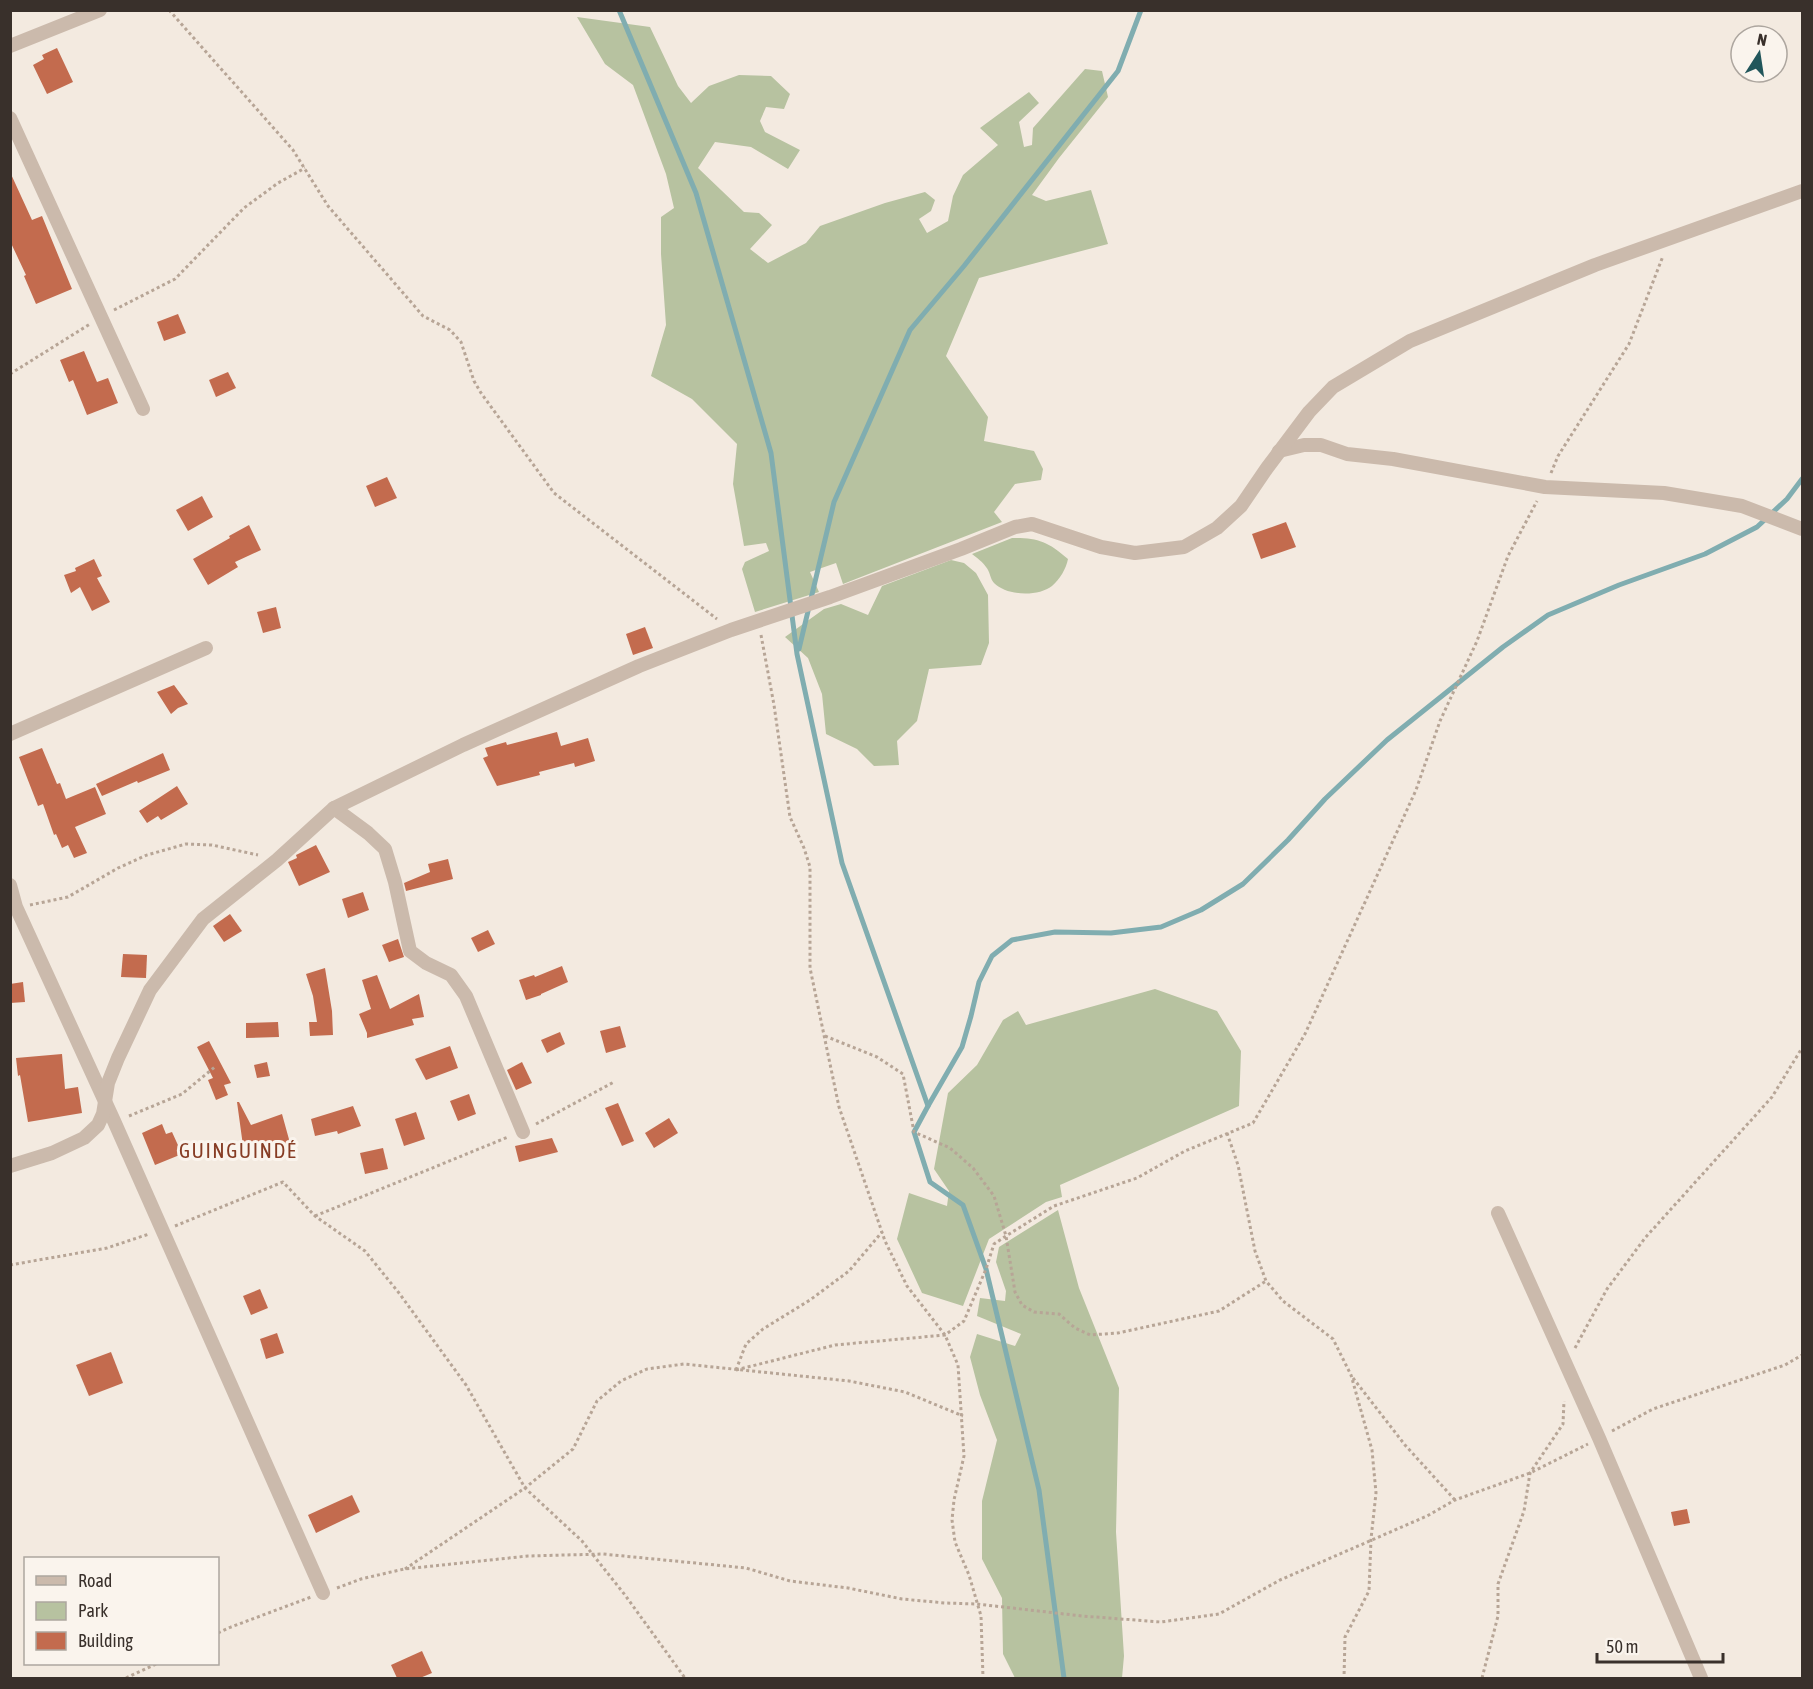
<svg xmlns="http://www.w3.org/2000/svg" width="1813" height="1689" viewBox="0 0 1813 1689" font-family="'Asap Condensed',sans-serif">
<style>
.green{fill:#b7c2a0}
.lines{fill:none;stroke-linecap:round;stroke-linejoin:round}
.stream{stroke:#80adb0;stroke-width:5}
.building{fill:#c36b4e}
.path{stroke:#b7a596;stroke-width:3;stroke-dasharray:3 3;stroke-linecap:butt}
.minor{stroke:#cbbaac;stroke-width:14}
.labels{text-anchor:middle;stroke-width:6;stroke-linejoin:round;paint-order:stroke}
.quarter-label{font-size:21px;letter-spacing:1.5px;fill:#873d25;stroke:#faf4ed}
</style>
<rect width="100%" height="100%" fill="#f3eae0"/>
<g class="green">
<polygon points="577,17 650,27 678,86 691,103 709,86 739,75 771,76 790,94 784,109 766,107 760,121 765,132 800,150 788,169 751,147 715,142 698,168 744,212 759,213 772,225 750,249 768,263 806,243 820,226 885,203 925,192 935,200 931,211 919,219 927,233 948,221 953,196 963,175 998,145 980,128 1029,92 1039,103 1019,122 1024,147 1032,145 1033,128 1085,69 1102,71 1108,97 1059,158 1032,195 1046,201 1091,190 1108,244 979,278 946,356 988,417 984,441 1034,451 1043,469 1041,480 1015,484 994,512 1002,522 843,584 836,563 810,572 819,592 755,612 742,569 745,562 769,551 766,543 744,546 733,484 737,444 692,399 651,376 666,325 661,254 661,217 674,208 666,174 633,85 605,64"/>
<path d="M1012 538C1038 538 1047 541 1068 559 1066 569 1060 579 1052 586 1038 597 1007 596 994 583 990 579 990 571 986 567 983 562 977 558 972 554Z"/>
<polygon points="951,560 964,563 976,573 988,595 989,643 981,665 929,669 917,721 897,741 899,765 874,766 857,749 826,734 822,694 808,658 785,637 824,609 841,604 868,615 882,586"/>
<polygon points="1155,989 1217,1011 1241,1051 1239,1106 1060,1185 1062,1197 1046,1202 989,1239 963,1306 922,1293 897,1239 909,1193 947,1206 949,1191 934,1169 948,1093 977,1065 1003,1020 1018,1011 1026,1025"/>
<polygon points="1058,1210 1079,1288 1119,1388 1116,1532 1124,1656 1122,1678 1015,1678 1003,1654 1002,1598 982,1559 982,1501 997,1440 980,1395 970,1357 977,1334 1015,1346 1021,1334 977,1316 980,1298 1005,1301 1006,1291 996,1262 999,1247"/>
</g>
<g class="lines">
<g class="stream">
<polyline points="619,10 696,193 771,453 797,654 842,863 928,1106 914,1132 930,1182 963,1205 986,1269 1039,1490 1064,1678"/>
<polyline points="799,649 834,502 910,330 964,266 1118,71 1141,10"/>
<polyline points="928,1106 962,1047 971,1016 979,982 992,956 1012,940 1055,932 1111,933 1161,927 1201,910 1243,884 1288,840 1325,799 1387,740 1503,647 1548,615 1619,585 1705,554 1757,527 1787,499 1802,479"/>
</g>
</g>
<g class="building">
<polygon points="57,48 73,82 47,94 33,65 44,59 42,55"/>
<polygon points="10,172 32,220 42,216 72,289 36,304 24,276 26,275 10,241"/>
<polygon points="178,314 186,333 164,341 157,322"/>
<polygon points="84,351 97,382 108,378 118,403 87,415 73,380 69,382 60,360"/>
<polygon points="228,372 236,388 216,397 209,380"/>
<polygon points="387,477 397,498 375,507 366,486"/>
<polygon points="202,496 213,517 188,531 176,510"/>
<polygon points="1286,522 1296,547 1261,559 1252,534"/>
<polygon points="249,525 261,550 235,562 238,567 208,585 193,559 230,538 229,536"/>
<polygon points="94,559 102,576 97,578 110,602 92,611 80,587 71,593 64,575 76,571 75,568"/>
<polygon points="276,607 281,628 263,633 257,612"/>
<polygon points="645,627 653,648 633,655 626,634"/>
<polygon points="174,685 188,704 178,708 171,714 157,692"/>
<polygon points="557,732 561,746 588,738 595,761 575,767 574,763 539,772 540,775 497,786 483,758 488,756 485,748 506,742 507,745"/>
<polygon points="42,748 57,784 60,783 66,799 95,787 106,814 75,827 87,853 74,858 68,845 62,848 56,834 54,835 43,804 38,806 19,757"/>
<polygon points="163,753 170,770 138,783 137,781 102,796 96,784"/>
<polygon points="177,786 188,804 161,820 158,816 147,823 139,811"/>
<polygon points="316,845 330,872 299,886 288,862 297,858 296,855"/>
<polygon points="448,859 453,879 406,891 404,883 430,872 428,864"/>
<polygon points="363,892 369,910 348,918 342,899"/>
<polygon points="230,914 242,931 224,942 213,926"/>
<polygon points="488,930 495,944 478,952 471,938"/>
<polygon points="398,939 404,957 389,962 382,945"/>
<polygon points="123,954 147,955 146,978 121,977"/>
<polygon points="562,966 568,982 541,994 541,995 526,1000 519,980 534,975 535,977"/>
<polygon points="325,968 332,1011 333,1035 310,1036 309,1022 317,1022 313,996 306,974"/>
<polygon points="377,975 390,1009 419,994 424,1017 412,1019 414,1025 367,1038 367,1033 359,1014 371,1009 362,980"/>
<polygon points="23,982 25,1002 10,1003 10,984"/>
<polygon points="278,1022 279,1037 246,1038 246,1023"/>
<polygon points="620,1026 626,1047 606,1053 600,1031"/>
<polygon points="560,1032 565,1044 547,1053 541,1040"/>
<polygon points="209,1041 231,1083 224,1085 228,1095 216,1100 208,1080 213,1078 197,1047"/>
<polygon points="450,1046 458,1068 426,1080 415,1059"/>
<polygon points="62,1054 65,1089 78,1087 82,1113 28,1122 20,1075 18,1076 16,1058"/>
<polygon points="267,1062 270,1076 257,1078 254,1065"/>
<polygon points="522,1062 532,1083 516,1090 507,1070"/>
<polygon points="469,1094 476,1114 458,1121 450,1101"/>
<polygon points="237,1102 239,1102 251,1125 282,1114 290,1143 259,1149 260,1151 244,1153"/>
<polygon points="618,1103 634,1141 622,1146 605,1108"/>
<polygon points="353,1106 361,1126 338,1134 337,1131 315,1136 311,1119"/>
<polygon points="416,1112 425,1139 404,1146 395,1119"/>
<polygon points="669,1118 678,1133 654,1148 645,1133"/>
<polygon points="162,1124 166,1134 172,1132 182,1154 155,1165 142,1133"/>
<polygon points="552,1138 558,1152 519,1162 515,1146"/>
<polygon points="383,1148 388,1169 365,1174 360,1153"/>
<polygon points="260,1289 268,1308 251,1315 243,1296"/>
<polygon points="277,1333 284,1353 266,1359 260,1339"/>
<polygon points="111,1352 123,1383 89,1396 76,1365"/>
<polygon points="352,1495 360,1512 316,1533 308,1515"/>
<polygon points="1687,1509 1690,1523 1674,1526 1671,1512"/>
<polygon points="422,1651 432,1673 420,1678 397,1678 391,1665"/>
</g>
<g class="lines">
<g class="path">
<polyline points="169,10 293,150 328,206 423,316 450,330 461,342 474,381 481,393 554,493 717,619"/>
<polyline points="558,10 559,11"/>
<polyline points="114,310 175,279 244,208 278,183 305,168"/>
<polyline points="10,374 90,324"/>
<polyline points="1551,473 1558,456 1629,344 1663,256"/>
<polyline points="761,635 774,705 790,817 804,848 810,867 810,968 839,1107 885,1241 907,1286 945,1335 958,1365 964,1456 954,1500 952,1520 955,1542 969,1575 981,1616 983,1678"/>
<polyline points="30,905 68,897 118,868 147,855 186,844 212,845 258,855"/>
<polyline points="825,1036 877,1057 903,1074 914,1132 950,1148 973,1168 994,1196 1006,1236 1015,1292 1022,1305 1034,1312 1059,1314 1075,1328 1090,1335 1118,1333 1219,1311 1266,1281"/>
<polyline points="129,1116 182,1094 216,1066"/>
<polyline points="536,1124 614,1082"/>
<polyline points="1227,1133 1238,1165 1255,1251 1266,1281 1283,1301 1333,1339 1351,1375 1372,1450 1376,1493 1371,1539 1369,1591 1345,1637 1344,1678"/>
<polyline points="315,1216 508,1137"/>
<polyline points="175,1226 283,1182 315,1216 365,1251 399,1293 466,1385 525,1488 582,1541 625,1595 685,1678"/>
<polyline points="10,1265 107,1248 149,1234"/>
<polyline points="1575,1348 1607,1289 1645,1238 1772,1097 1802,1048"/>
<polyline points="736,1370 835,1345 945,1335 964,1321 986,1269 994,1244 1006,1236 1054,1206 1137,1178 1185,1151 1253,1123 1305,1034 1416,790 1440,721 1477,641 1508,556 1537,501"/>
<polyline points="736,1370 746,1344 763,1329 810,1300 849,1271 882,1232"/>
<polyline points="1353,1378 1405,1445 1455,1500"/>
<polyline points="1612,1431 1653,1409 1785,1365 1802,1355"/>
<polyline points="405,1569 525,1488 573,1449 597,1401 621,1381 647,1369 684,1364 849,1381 905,1392 963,1416"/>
<polyline points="337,1588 361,1579 404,1569 528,1556 603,1554 746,1568 790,1581 848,1588 902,1599 945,1603 977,1604 1082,1616 1161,1622 1219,1614 1280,1580 1427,1516 1455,1500 1530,1473 1588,1444"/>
<polyline points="218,1633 231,1627 311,1597"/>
<polyline points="126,1678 156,1664"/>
<polyline points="1482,1678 1498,1616 1498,1584 1524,1511 1530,1473 1563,1424 1564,1401"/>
</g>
<g class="minor">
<polyline points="10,46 100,10"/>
<polyline points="10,118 143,409"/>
<polyline points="1279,451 1304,445 1321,445 1347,454 1393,459 1545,487 1664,493 1742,506 1802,529"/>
<polyline points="10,734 206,648"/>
<polyline points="334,808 368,833 385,849 395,882 410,951 426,963 451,975 466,996 523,1132"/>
<polyline points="10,885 16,907 114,1121 323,1593"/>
<polyline points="10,1166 52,1153 84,1138 98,1125 103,1114 108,1083 118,1058 150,990 203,919 277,860 334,808 463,745 639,666 731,630 830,597 961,549 1015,527 1032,524 1101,547 1135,553 1184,547 1217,528 1241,506 1267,468 1309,412 1333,387 1410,341 1595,265 1802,191"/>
<polyline points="1498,1213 1599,1438 1701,1678"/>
</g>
</g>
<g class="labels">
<g class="quarter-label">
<text x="238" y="1158">GUINGUINDÉ</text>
</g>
</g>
<rect width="1813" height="1689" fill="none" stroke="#39302b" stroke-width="24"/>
<rect x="24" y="1557" width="195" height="108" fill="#faf4ed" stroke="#ada69f" stroke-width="1.5"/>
<rect x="36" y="1576" width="30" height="9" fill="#cbbaac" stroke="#ada69f" stroke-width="1.5"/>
<text x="78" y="1587" font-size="18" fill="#39302b">Road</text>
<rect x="36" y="1602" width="30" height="18" fill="#b7c2a0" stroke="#ada69f" stroke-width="1.5"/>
<text x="78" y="1617" font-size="18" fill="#39302b">Park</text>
<rect x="36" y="1632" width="30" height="18" fill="#c36b4e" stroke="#ada69f" stroke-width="1.5"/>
<text x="78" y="1647" font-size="18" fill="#39302b">Building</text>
<g transform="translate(1759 54) rotate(12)"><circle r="28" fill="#faf4ed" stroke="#ada69f" stroke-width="1.5"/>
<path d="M0-4.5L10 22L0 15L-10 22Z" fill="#21565b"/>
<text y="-9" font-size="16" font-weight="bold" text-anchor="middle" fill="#39302b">N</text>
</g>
<path d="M1597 1653v9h126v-9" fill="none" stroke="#39302b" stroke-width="3"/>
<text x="1606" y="1653" font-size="18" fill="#39302b" stroke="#faf4ed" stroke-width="4.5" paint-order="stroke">50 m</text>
</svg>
